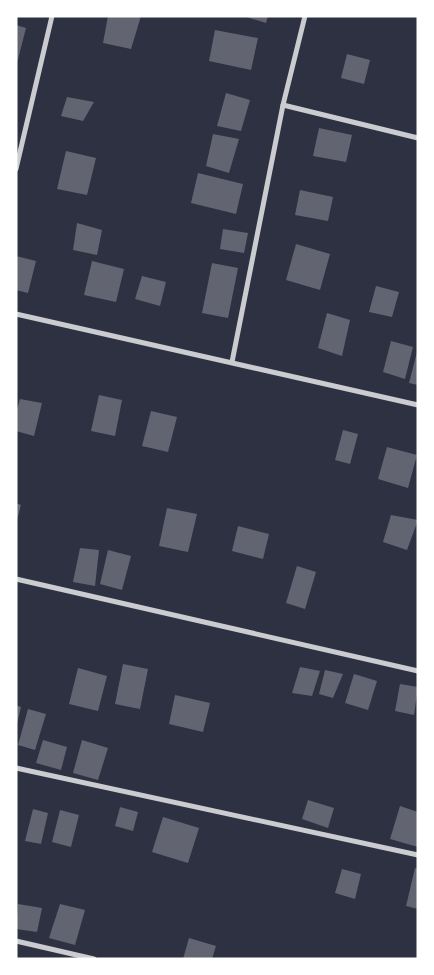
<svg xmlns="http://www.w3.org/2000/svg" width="434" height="975" viewBox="0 0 434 975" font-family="'Exo 2',sans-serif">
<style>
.building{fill:#626471}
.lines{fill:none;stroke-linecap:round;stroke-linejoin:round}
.minor{stroke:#caccd0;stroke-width:5}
</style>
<rect width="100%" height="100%" fill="#2d3142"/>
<g class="building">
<polygon points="108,16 141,16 131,49 103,43"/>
<polygon points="243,16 268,16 266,23"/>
<polygon points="16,25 26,28 17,63 16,63"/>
<polygon points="215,30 258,38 251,70 209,61"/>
<polygon points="347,54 370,60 364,84 341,78"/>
<polygon points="226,93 250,100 241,131 217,126"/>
<polygon points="67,97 94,102 83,121 61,116"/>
<polygon points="319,128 352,135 346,162 313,156"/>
<polygon points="213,134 239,139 229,173 206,166"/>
<polygon points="66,151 96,158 87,195 57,189"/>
<polygon points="198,173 243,184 236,214 191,203"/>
<polygon points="300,190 333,197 328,221 295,215"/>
<polygon points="77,223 102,230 97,255 73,250"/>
<polygon points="223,229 248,233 244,253 220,249"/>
<polygon points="296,244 330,254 320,290 286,280"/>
<polygon points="16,256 36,261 28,293 16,290"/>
<polygon points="92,261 124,269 116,302 84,295"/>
<polygon points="212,263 238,268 228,318 202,313"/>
<polygon points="142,276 166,282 160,306 135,299"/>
<polygon points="376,286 399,292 392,317 369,312"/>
<polygon points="327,313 350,320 342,356 318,348"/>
<polygon points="391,341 413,347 405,379 383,372"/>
<polygon points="417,352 418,352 418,385 409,383"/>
<polygon points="99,395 122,400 115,436 91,431"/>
<polygon points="20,399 42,403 34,436 16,431 16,413"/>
<polygon points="151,411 177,417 168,452 142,446"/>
<polygon points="343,430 358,434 350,464 335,460"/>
<polygon points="387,447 417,455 408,488 378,479"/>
<polygon points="16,503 21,505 17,520 16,520"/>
<polygon points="167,508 197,514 188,552 159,546"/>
<polygon points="391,515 418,520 407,550 383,542"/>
<polygon points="238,526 269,534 263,559 232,551"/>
<polygon points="80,548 99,550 95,586 73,582"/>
<polygon points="108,550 131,556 122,590 100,584"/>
<polygon points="297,566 316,572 305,609 286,603"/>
<polygon points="123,664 148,669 140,709 115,704"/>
<polygon points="300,667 320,671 312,696 292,693"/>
<polygon points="78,668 107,676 98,711 69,704"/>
<polygon points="325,670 343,674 333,698 319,694"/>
<polygon points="354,674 377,681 368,710 345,703"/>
<polygon points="400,684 418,687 414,715 395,711"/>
<polygon points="175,695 210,703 203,732 169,724"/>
<polygon points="16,705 21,707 17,724 16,724"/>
<polygon points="28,709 46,714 35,750 18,745"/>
<polygon points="43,740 67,747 61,770 36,763"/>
<polygon points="82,740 108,748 98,780 73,773"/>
<polygon points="308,800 334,808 328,828 302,819"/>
<polygon points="400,806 418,812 418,847 390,839"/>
<polygon points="120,807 138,812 133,831 115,826"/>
<polygon points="33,809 48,813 41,844 25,841"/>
<polygon points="60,810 79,815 71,847 52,842"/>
<polygon points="163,817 199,828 188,863 152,852"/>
<polygon points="415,868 418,869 418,909 406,906"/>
<polygon points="342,869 361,874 355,899 335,893"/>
<polygon points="18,904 42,908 37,932 16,929"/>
<polygon points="60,904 85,910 75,945 49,938"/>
<polygon points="189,938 216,946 212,959 183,959"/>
</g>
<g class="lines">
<g class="minor">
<polyline points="283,105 418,138"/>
<polyline points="16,169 52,16"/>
<polyline points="16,314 418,405"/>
<polyline points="232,362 283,105 305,16"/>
<polyline points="16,579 418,671"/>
<polyline points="16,768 418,855"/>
<polyline points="16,941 94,959"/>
</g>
</g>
<rect width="434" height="975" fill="none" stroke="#ffffff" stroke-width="35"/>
</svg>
